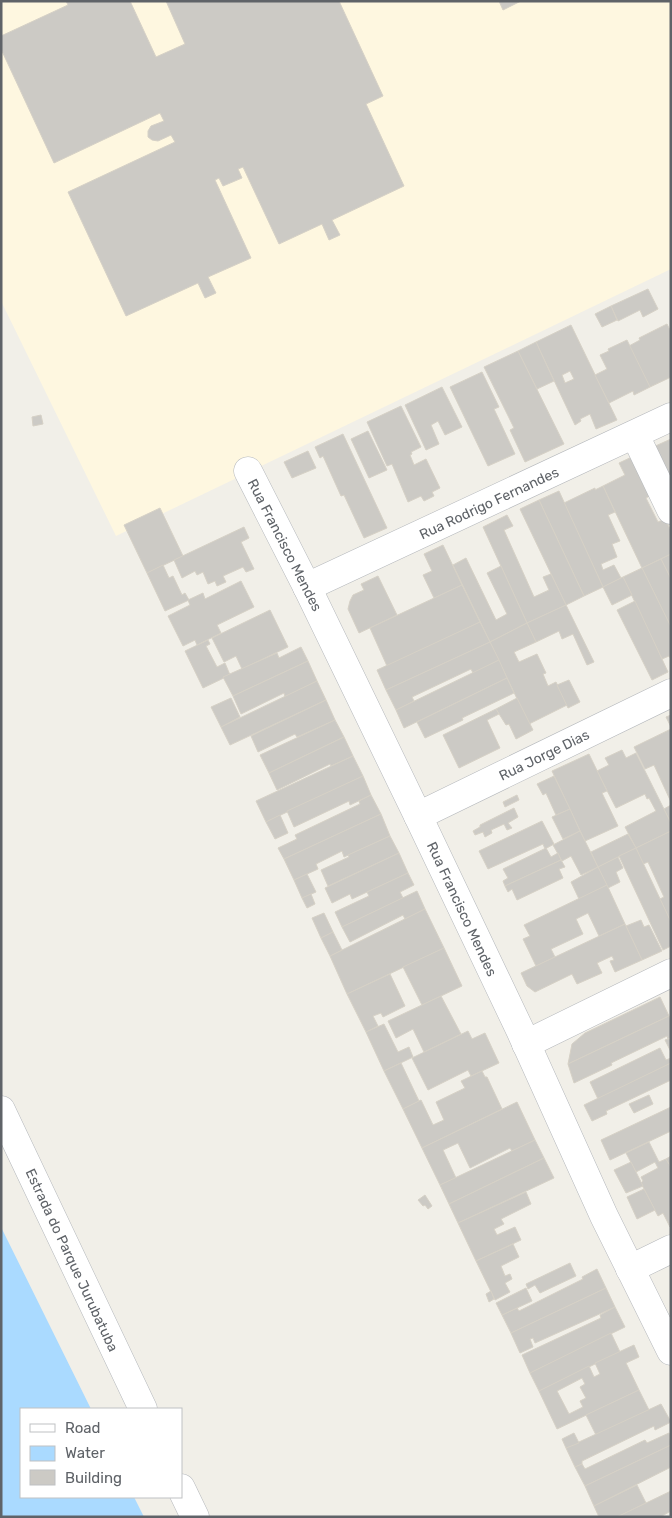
<svg xmlns="http://www.w3.org/2000/svg" width="672" height="1518" viewBox="0 0 672 1518" font-family="Rubik,sans-serif">
<style>
.commercial{fill:#fef7e0}
.water{fill:#aadaff}
.building{fill:#cccac5;stroke:#d6d1c6;fill-rule:evenodd}
.lines{fill:none;stroke-linecap:round;stroke-linejoin:round}
.minor-casing{stroke:#b5b8bc;stroke-width:29}
.minor{stroke:#fff;stroke-width:28}
.labels{text-anchor:middle;stroke-width:4.5;stroke-linejoin:round;paint-order:stroke}
.street-label{font-size:14px;fill:#5f6368;stroke:#fff}
</style>
<rect width="100%" height="100%" fill="#f1efe8"/>
<polygon class="commercial" points="1,1 671,1 671,269 116,536 1,301"/>
<polygon class="water" points="1,1227 91,1409 21,1409 21,1497 134,1497 144,1517 1,1517"/>
<g class="building">
<polygon points="66,1 130,1 156,57 185,44 166,1 339,1 383,96 366,104 404,186 332,220 340,235 329,240 322,224 279,244 243,167 238,169 242,178 223,186 219,178 215,180 251,258 208,277 216,293 205,298 198,283 126,316 68,192 175,142 171,135 158,141 152,140 148,137 148,131 151,126 164,121 160,113 54,163 1,49 1,36 68,5"/>
<polygon points="499,1 521,1 503,10"/>
<polygon points="648,289 658,309 643,317 640,310 618,321 611,306"/>
<polygon points="611,306 617,320 602,327 595,314"/>
<polygon points="667,324 671,332 671,377 650,387 629,346 640,340 639,338"/>
<path d="M571 325 617 420 596 429 590 414 580 419 581 421 575 425 536 342ZM570 371 574 379 565 383 562 375Z"/>
<polygon points="627,340 650,387 634,395 633,391 609,403 595,375 607,369 600,355 609,351 608,349"/>
<polygon points="536,342 554,381 537,389 518,351"/>
<polygon points="518,351 564,444 525,462 510,430 514,428 484,367"/>
<polygon points="482,372 499,407 494,409 515,454 488,466 450,387"/>
<polygon points="442,387 462,427 445,435 438,421 431,425 439,444 426,450 405,405"/>
<polygon points="401,406 421,447 411,452 412,454 410,455 414,465 426,459 440,488 432,492 434,496 424,501 421,496 408,502 392,464 387,466 367,422"/>
<polygon points="41,415 43,424 33,426 32,417"/>
<polygon points="368,431 387,470 369,478 351,439"/>
<polygon points="343,434 387,528 364,538 344,495 341,496 323,456 320,458 315,447"/>
<polygon points="671,439 671,490 651,448"/>
<polygon points="308,451 316,468 292,478 284,462"/>
<polygon points="634,456 653,494 646,498 658,522 665,519 671,531 671,554 642,568 603,486 625,475 619,463"/>
<polygon points="603,486 615,512 608,515 620,541 612,544 617,557 601,564 603,570 614,565 621,578 603,587 564,503 595,488 595,490"/>
<polygon points="559,491 603,587 584,596 539,500"/>
<polygon points="539,500 584,596 566,605 520,509"/>
<polygon points="160,508 183,556 147,573 124,525"/>
<polygon points="507,515 513,526 504,530 534,597 549,590 543,577 551,574 566,605 527,623 483,527"/>
<polygon points="244,527 249,538 241,542 254,569 246,572 243,567 223,576 226,582 217,586 215,581 208,584 203,572 197,575 195,571 182,578 174,560"/>
<polygon points="443,545 462,585 434,598 423,575 432,571 424,554"/>
<polygon points="671,554 671,579 661,559"/>
<polygon points="466,558 496,620 507,614 487,573 501,566 527,623 490,642 453,565"/>
<polygon points="661,559 671,579 671,627 642,568"/>
<polygon points="163,565 169,578 173,576 182,595 185,593 189,600 165,611 147,573"/>
<polygon points="642,568 671,627 671,659 669,656 662,659 623,577"/>
<polygon points="378,576 397,615 359,633 348,609 350,601 353,595 364,590 361,584"/>
<polygon points="623,577 632,595 612,605 603,587"/>
<polygon points="241,581 254,607 217,625 221,633 197,645 195,640 183,646 168,616 190,605 188,600 203,593 205,599"/>
<polygon points="462,585 480,622 387,666 370,628"/>
<polygon points="635,601 668,672 652,680 617,610"/>
<polygon points="566,605 594,662 587,665 573,634 562,639 559,631 536,642 527,623"/>
<polygon points="270,610 288,647 242,669 236,656 224,662 212,638"/>
<polygon points="480,622 490,642 386,690 377,670"/>
<polygon points="527,623 536,642 514,652 519,662 537,654 546,673 543,674 548,686 556,682 567,705 529,724 490,642"/>
<polygon points="208,640 210,644 206,646 217,667 225,663 230,675 203,688 185,651"/>
<polygon points="490,642 499,660 473,673 471,669 412,697 414,701 396,710 386,690"/>
<polygon points="301,647 308,661 233,696 223,677 277,653 279,658"/>
<polygon points="499,660 507,678 404,728 396,710"/>
<polygon points="308,661 317,681 285,697 284,693 241,714 233,696"/>
<polygon points="507,678 514,693 462,718 463,720 425,738 417,722"/>
<polygon points="569,680 580,702 568,708 557,685"/>
<polygon points="317,681 326,700 230,745 221,727"/>
<polygon points="231,698 240,717 221,727 211,707"/>
<polygon points="517,698 533,730 516,739 509,724 506,725 496,709"/>
<polygon points="326,700 335,720 297,737 295,734 258,752 251,736"/>
<polygon points="496,709 499,714 487,720 500,748 459,768 443,735"/>
<polygon points="671,715 671,727 666,717"/>
<polygon points="335,720 344,737 269,773 260,755"/>
<polygon points="671,729 671,802 654,765 645,769 634,747"/>
<polygon points="344,737 353,756 331,766 330,764 277,790 269,773"/>
<polygon points="622,750 626,758 636,753 671,823 671,831 636,848 625,827 656,811 649,798 647,799 645,794 616,808 597,771 609,765 605,758"/>
<polygon points="589,754 607,791 602,793 618,826 585,841 552,771"/>
<polygon points="353,756 363,776 266,822 256,801"/>
<polygon points="363,776 371,795 350,805 349,801 294,827 287,811"/>
<polygon points="554,776 570,809 556,815 546,793 543,795 537,784"/>
<polygon points="371,795 381,814 284,859 278,848 297,839 295,835 360,804 359,801"/>
<polygon points="517,795 519,800 505,807 503,802"/>
<polygon points="671,805 671,823 664,809"/>
<polygon points="514,808 518,817 508,823 512,828 507,830 504,824 491,830 492,833 485,837 483,832 475,835 473,831 480,827 480,825"/>
<polygon points="570,809 580,831 563,839 552,817"/>
<polygon points="381,814 390,836 344,857 342,851 316,864 318,869 294,880 284,859"/>
<polygon points="280,815 288,833 275,839 266,822"/>
<polygon points="542,821 554,844 545,849 543,844 488,869 479,851"/>
<polygon points="580,831 598,867 581,875 571,856 562,861 553,845"/>
<polygon points="671,831 671,922 660,899 664,897 648,862 643,864 636,848"/>
<polygon points="628,834 636,848 598,867 591,852"/>
<polygon points="390,836 399,853 328,886 321,870 349,857 348,855"/>
<polygon points="546,848 551,857 558,853 561,860 505,886 503,881 508,878 503,869"/>
<polygon points="636,848 671,922 671,946 663,950 619,856"/>
<polygon points="399,853 408,873 352,899 350,894 332,903 325,888"/>
<polygon points="618,857 623,868 616,872 620,882 608,888 598,867"/>
<polygon points="561,860 565,867 559,869 563,878 517,900 512,889 508,892 505,886"/>
<polygon points="598,867 607,885 579,899 571,882"/>
<polygon points="408,873 414,885 400,892 403,898 342,927 335,912 369,896 367,892"/>
<polygon points="307,874 316,892 302,898 294,880"/>
<polygon points="607,885 625,924 599,936 588,913 576,919 583,934 551,949 555,957 536,966 523,939 530,936 524,925"/>
<polygon points="417,891 425,909 405,919 403,915 350,942 342,927"/>
<polygon points="311,894 315,904 307,908 302,898"/>
<polygon points="425,909 444,948 347,994 330,956"/>
<polygon points="324,913 333,932 321,938 312,918"/>
<polygon points="641,920 644,927 649,925 662,951 642,960 626,926"/>
<polygon points="625,924 642,960 615,972 610,961 614,960 612,956 597,963 602,973 577,984 572,974 535,992 527,986 521,973"/>
<polygon points="333,932 342,950 330,956 321,938"/>
<polygon points="444,948 462,986 422,1005 403,967"/>
<polygon points="390,974 405,1006 383,1017 381,1013 373,1016 378,1026 366,1032 347,994"/>
<polygon points="441,996 461,1034 424,1052 413,1029 396,1038 388,1021"/>
<polygon points="660,997 669,1016 568,1064 572,1044 585,1033"/>
<polygon points="669,1016 671,1020 671,1038 668,1039 667,1036 611,1063 612,1065 574,1083 568,1064"/>
<polygon points="384,1024 398,1052 409,1047 413,1057 384,1071 366,1032"/>
<polygon points="468,1031 472,1039 485,1033 499,1063 471,1076 468,1070 428,1090 412,1058"/>
<polygon points="671,1038 671,1052 665,1040"/>
<polygon points="660,1048 666,1060 671,1058 671,1063 598,1099 590,1082"/>
<polygon points="401,1063 419,1101 403,1109 384,1071"/>
<polygon points="671,1063 671,1080 606,1111 607,1114 592,1121 584,1105"/>
<polygon points="482,1071 485,1077 487,1077 502,1109 422,1148 403,1109 421,1100 433,1125 444,1120 436,1102 465,1088 461,1081"/>
<polygon points="649,1095 653,1104 634,1113 629,1104"/>
<polygon points="517,1102 535,1140 512,1151 510,1148 470,1168 458,1143 443,1150 456,1178 440,1185 422,1148"/>
<polygon points="671,1107 671,1131 610,1160 601,1140"/>
<polygon points="535,1140 544,1158 449,1204 440,1185"/>
<polygon points="649,1142 659,1162 666,1159 671,1167 670,1227 663,1213 658,1216 641,1183 643,1181 641,1177 658,1168 655,1162 636,1172 626,1153"/>
<polygon points="671,1156 671,1167 666,1159"/>
<polygon points="544,1158 554,1178 458,1223 449,1204"/>
<polygon points="631,1162 643,1186 626,1193 614,1170"/>
<polygon points="644,1189 655,1210 637,1219 627,1197"/>
<polygon points="526,1192 531,1204 501,1219 504,1224 494,1229 497,1235 515,1227 521,1240 476,1261 458,1223"/>
<polygon points="425,1195 432,1206 428,1209 425,1205 423,1206 418,1200"/>
<polygon points="513,1244 519,1257 501,1266 505,1276 510,1274 512,1279 505,1283 510,1292 495,1300 476,1261"/>
<polygon points="570,1263 576,1276 540,1293 535,1285 528,1289 526,1284"/>
<polygon points="597,1269 606,1288 511,1333 502,1315 517,1308 519,1311 583,1279 582,1277"/>
<polygon points="526,1288 532,1301 502,1315 496,1303"/>
<polygon points="606,1288 615,1307 535,1343 533,1338 530,1339 533,1347 520,1353 511,1333"/>
<polygon points="491,1291 494,1299 489,1302 486,1294"/>
<polygon points="615,1307 625,1327 530,1373 522,1355 601,1318 600,1315"/>
<polygon points="611,1333 620,1352 539,1391 530,1373"/>
<path d="M634 1345 639 1357 626 1363 639 1390 557 1429 539 1391 589 1366 594 1377 600 1374 595 1363ZM582 1378 585 1384 580 1387 586 1398 580 1401 583 1407 569 1414 557 1391Z"/>
<polygon points="639,1390 649,1410 596,1435 586,1415"/>
<polygon points="661,1404 671,1422 655,1430 654,1426 582,1461 582,1464 575,1467 566,1448"/>
<polygon points="574,1433 579,1443 566,1448 562,1439"/>
<polygon points="669,1433 671,1445 585,1486 575,1467 582,1464 585,1469 645,1440 647,1443"/>
<polygon points="671,1445 671,1467 594,1506 585,1486"/>
<polygon points="637,1485 646,1503 617,1517 599,1517 594,1506"/>
<polygon points="671,1491 671,1511 660,1517 617,1517"/>
</g>
<g class="lines">
<g class="minor-casing">
<g id="minor">
<polyline points="635,435 671,510"/>
<polyline points="248,471 307,587 418,816 520,1030 604,1216 671,1351"/>
<polyline points="307,587 671,417"/>
<polyline points="418,816 671,693"/>
<polyline points="526,1044 671,973"/>
<polyline points="1,1110 143,1409"/>
<polyline points="630,1269 671,1249"/>
<polyline points="181,1488 195,1517"/>
</g>
</g>
<use href="#minor" class="minor"/>
</g>
<g class="labels">
<g class="street-label">
<text transform="translate(489 503) rotate(-25)" y="5">Rua Rodrigo Fernandes</text>
<text transform="translate(285 545) rotate(63)" y="5">Rua Francisco Mendes</text>
<text transform="translate(544 755) rotate(-26)" y="5">Rua Jorge Dias</text>
<text transform="translate(462 909) rotate(65)" y="5">Rua Francisco Mendes</text>
<text transform="translate(72 1260) rotate(65)" y="5">Estrada do Parque Jurubatuba</text>
</g>
</g>
<rect width="672" height="1518" fill="none" stroke="#5f6368" stroke-width="5"/>
<rect x="20" y="1408" width="162" height="90" fill="#ffffff" stroke="#bfc1c3"/>
<rect x="30" y="1424" width="25" height="8" fill="#ffffff" stroke="#bfc1c3"/>
<text x="65" y="1433" font-size="15" fill="#5f6368">Road</text>
<rect x="30" y="1446" width="25" height="15" fill="#aadaff" stroke="#bfc1c3"/>
<text x="65" y="1458" font-size="15" fill="#5f6368">Water</text>
<rect x="30" y="1470" width="25" height="15" fill="#cccac5" stroke="#bfc1c3"/>
<text x="65" y="1483" font-size="15" fill="#5f6368">Building</text>
</svg>
